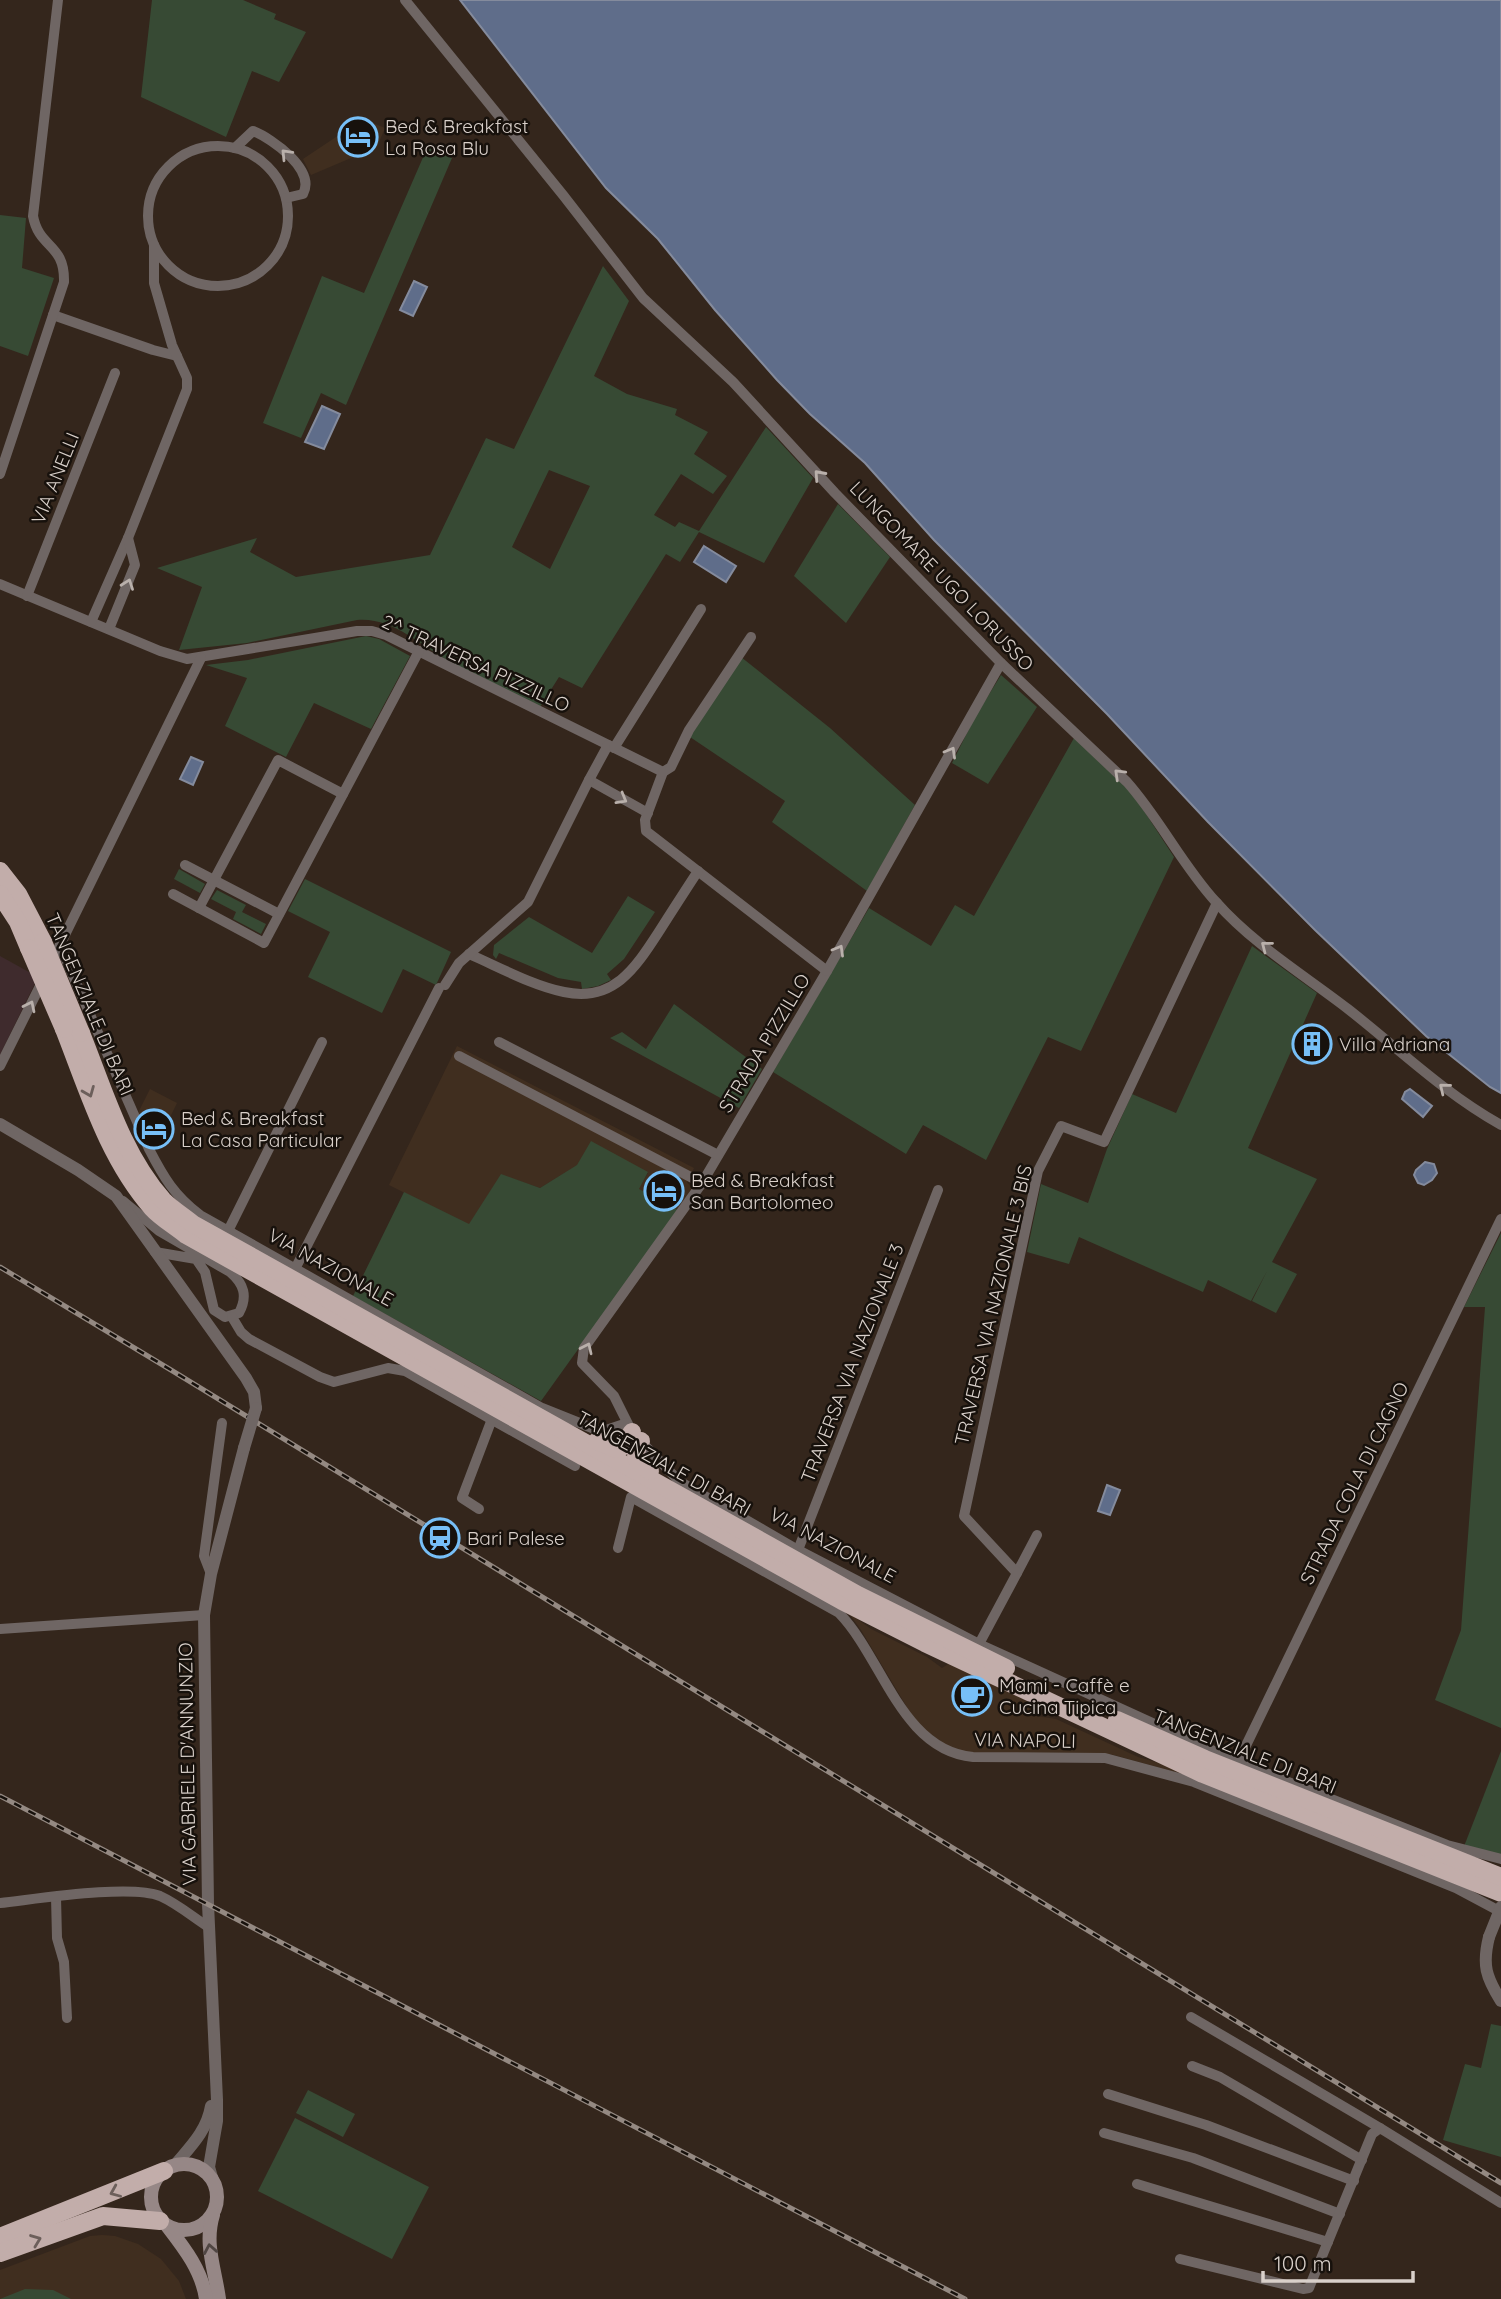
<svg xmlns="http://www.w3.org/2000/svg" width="1501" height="2299" viewBox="0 0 1501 2299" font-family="Quicksand,sans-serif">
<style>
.built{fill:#402e1f}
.education{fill:#3f2b2d}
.green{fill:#374a34;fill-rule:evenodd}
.water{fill:#5f6d8a;stroke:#848b9d;stroke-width:2}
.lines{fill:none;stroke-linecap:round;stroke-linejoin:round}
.minor{stroke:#6f6664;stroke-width:10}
.tertiary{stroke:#6f6664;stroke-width:12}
.secondary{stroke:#968786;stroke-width:14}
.trunk{stroke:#c2adaa;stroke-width:18}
.rail-casing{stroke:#948982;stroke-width:5}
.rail{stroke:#17110c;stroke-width:2.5;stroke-dasharray:8;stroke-linecap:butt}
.tertiary-bridge{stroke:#6f6664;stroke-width:12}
.trunk-bridge{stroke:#c2adaa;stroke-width:18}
.oneway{stroke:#b9b0ab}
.oneway2{stroke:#6c5f5b}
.oneway3{stroke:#504643}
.labels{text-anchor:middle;stroke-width:5;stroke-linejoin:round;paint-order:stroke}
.poi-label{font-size:19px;fill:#d9d0ca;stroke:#17110c;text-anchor:start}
.street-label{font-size:19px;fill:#d9d0ca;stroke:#17110c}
</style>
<rect width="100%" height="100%" fill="#34261c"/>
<g class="built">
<polygon points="363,119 385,128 377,147 311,175 303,159"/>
<polygon points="457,1046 694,1168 687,1182 692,1188 678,1210 638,1189 648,1173 578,1165 540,1188 501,1175 469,1225 389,1185"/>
<polygon points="150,1089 177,1103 157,1144 150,1142 137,1115"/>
<polygon points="848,1612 871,1629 927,1657 942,1668 950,1663 1036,1705 1036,1716 1056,1719 1138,1757 1167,1765 1193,1777 1110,1754 969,1753 950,1748 919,1726 914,1719 861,1630"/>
<polygon points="102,2235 115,2236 138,2244 161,2259 179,2281 186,2299 0,2299 0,2270 90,2236"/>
</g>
<polygon class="education" points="0,956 38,977 0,1055"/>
<g class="green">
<polygon points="152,0 243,0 276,14 274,19 306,32 279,82 252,71 226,137 141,97"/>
<polygon points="428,146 452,158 346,405 321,393 301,438 263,423 322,276 364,293"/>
<polygon points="0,215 26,218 22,268 54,278 28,356 0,346"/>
<path d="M603 266 629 301 594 376 627 394 677 409 675 415 708 432 694 454 727 476 713 494 681 474 654 515 675 527 679 522 699 531 766 427 813 478 764 563 699 532 680 562 666 554 582 688 559 677 540 707C510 692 478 678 449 661 419 645 393 617 357 620L247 643 179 650 202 587 157 568 257 538 250 552 296 577 430 555 486 438 514 449ZM549 470 590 486 550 569 512 547Z"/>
<polygon points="838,504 890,557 846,623 794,576"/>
<polygon points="366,636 379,639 410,656 371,729 314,703 286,757 225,726 247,678 206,665 248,660"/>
<polygon points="741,657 830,728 915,805 867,891 772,822 785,801 690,737"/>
<polygon points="1001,675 1037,707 988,784 952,763 975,717"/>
<polygon points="1074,738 1133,794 1174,857 1081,1051 1048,1037 986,1160 923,1125 906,1154 773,1072 869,908 931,946 955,905 974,916"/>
<polygon points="179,869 205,884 200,893 174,879"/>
<polygon points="305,879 451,952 436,985 403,969 382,1013 308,977 330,932 288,911"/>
<polygon points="217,890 246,905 242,912 266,924 261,934 233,919 236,912 211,899"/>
<polygon points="628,896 655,912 624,959 607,974 611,980 598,986 582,989 581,982 558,978 499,953 496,959 493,955 494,945 529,917 592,953"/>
<polygon points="1252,946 1317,993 1248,1148 1317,1179 1272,1262 1297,1274 1276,1313 1252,1301 1267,1271 1251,1301 1208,1280 1203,1292 1079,1237 1069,1264 1027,1252 1041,1184 1088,1203 1107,1149 1132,1094 1176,1113"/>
<polygon points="674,1004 762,1069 739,1108 610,1038 622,1032 646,1049"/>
<polygon points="591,1141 648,1172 639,1189 678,1210 541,1401 353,1296 404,1192 469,1224 501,1174 540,1188 577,1165"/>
<polygon points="1501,1233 1501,1728 1435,1700 1461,1630 1485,1307 1464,1307"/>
<polygon points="1501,1751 1501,1863 1463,1849"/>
<polygon points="1491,2024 1501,2026 1501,2157 1443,2140 1465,2064 1481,2068"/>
<polygon points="308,2090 355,2114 343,2137 296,2113"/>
<polygon points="295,2118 429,2187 392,2259 258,2191"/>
<polygon points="25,2289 53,2290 71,2299 0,2299"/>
</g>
<g class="water">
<polygon points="460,0 1501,0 1501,1093 1490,1087 1426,1036 1315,930 1208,822 1107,714 934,540 865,463 810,414 777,380 715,310 658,239 606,188"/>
<polygon points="414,281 427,287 413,316 400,310"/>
<polygon points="322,406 340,414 324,449 305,442"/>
<polygon points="704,546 736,566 726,582 694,562"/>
<polygon points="191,757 203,762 193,785 180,779"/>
<polygon points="1410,1089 1432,1106 1423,1117 1402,1099 1405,1092"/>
<polygon points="1425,1162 1434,1164 1437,1173 1432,1180 1424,1185 1418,1183 1414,1175 1416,1170"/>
<polygon points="1107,1485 1120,1490 1110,1515 1098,1511"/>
</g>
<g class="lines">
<g class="minor">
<path d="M405 0 563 195 643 298 733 382 835 493 1001 663 1127 782C1160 819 1182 865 1216 902 1253 944 1304 975 1348 1009 1399 1049 1444 1093 1501 1125"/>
<circle cx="218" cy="216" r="70"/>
<path d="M235 148 253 131C273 139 316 170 303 194L286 198"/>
<polyline points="53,315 153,350 177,356"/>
<path d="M0 474 64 282C65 243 39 249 33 216L58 0"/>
<polyline points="0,584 160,651 187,659 357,631 372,631 386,635 663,772"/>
<polyline points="27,596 115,373"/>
<polyline points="91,622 128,538 187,389 187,378 172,345 154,283 154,245"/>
<polyline points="109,629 135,565 128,538"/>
<polyline points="1001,663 827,971 702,1183 584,1348 582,1363 614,1396 632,1432 679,1481 798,1550 979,1644 1238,1762 1447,1845 1501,1859"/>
<polyline points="608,745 589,780 648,813"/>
<polyline points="614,748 701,609"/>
<polyline points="663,772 645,820 646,831 827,971"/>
<polyline points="663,772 671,767 689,730 751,637"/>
<polyline points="185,865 279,914"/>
<polyline points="173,894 264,943 419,651"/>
<polyline points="199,908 278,760 343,794"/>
<path d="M60 946 149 1149C164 1178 174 1195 200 1215L542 1408 597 1430H606L627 1423"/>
<polyline points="57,951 201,658"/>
<path d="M469 954C499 967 531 985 564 992 614 1003 636 967 660 930 672 911 685 891 698 871"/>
<polyline points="445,985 459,963 528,902 589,780"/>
<polyline points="499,1042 718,1155"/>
<polyline points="459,1056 702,1183"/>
<polyline points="0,1066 44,978"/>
<path d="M123 1201 159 1231 230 1272C244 1284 248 1296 239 1313L225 1317 214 1310 205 1272 196 1259 155 1252"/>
<polyline points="228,1231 322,1042"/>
<polyline points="295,1269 439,988"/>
<polyline points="232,1317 241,1332 249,1339 320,1377 334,1382 388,1368 405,1371 575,1466"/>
<polyline points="479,1509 462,1498 492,1419"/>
<path d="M618 1548 631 1497 839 1613C883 1658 901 1750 973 1757L1105 1758 1194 1782 1456 1888 1501 1912"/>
<polyline points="798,1550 938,1190"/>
<polyline points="1017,1573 1037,1535"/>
<polyline points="211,1574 204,1556 222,1423"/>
<polyline points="0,1629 204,1615"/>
<polyline points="979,1644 1017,1573 964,1516 1038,1171 1061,1126 1104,1142 1217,903"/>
<polyline points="1238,1762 1501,1219"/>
<polyline points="56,1897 57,1938 64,1962 67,2018"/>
<path d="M0 1903C37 1899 130 1884 160 1896 178 1904 194 1918 210 1928"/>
<polyline points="1191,2017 1380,2128"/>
<polyline points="1192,2066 1220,2077 1362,2160"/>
<polyline points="1108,2094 1206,2125 1354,2181"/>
<polyline points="1104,2133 1193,2158 1340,2214"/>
<polyline points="1137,2184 1328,2242"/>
<polyline points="1180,2259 1303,2289 1309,2288 1372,2134 1380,2128 1501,2203"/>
</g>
<g class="tertiary">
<polyline points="0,1124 78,1170 116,1196 246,1378 254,1392 256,1408"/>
<path d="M1489 1937C1482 1965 1486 1977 1501 2001"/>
<path d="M175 2165C190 2147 207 2131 211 2106"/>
<polyline points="213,2181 209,2167 217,2121 217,2100 208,1904 204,1615 211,1574 244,1448"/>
</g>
<g class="secondary">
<circle cx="184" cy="2197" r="33"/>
<path d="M213 2215C204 2244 215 2269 219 2299"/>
<path d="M168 2227C185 2249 202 2271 206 2299"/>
</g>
<g class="trunk">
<polyline points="0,871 18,894 43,942"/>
<polyline points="0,894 18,922 29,948"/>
<path d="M64 1029C88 1090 108 1158 152 1208 161 1218 175 1226 186 1235L842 1601 925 1643 1203 1774 1501 1893"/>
<path d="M81 1033C104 1090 122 1154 163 1200 172 1209 183 1216 193 1224L858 1595 1006 1668"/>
<polyline points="597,1441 616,1449 622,1447 632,1432"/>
<path d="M641 1441C632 1457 635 1462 650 1471"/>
<polyline points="1117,1720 1205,1759 1501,1877"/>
<polyline points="0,2237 164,2171"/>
<polyline points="0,2253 103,2216 160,2221"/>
</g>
<g class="rail-casing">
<g id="rail">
<polyline points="0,1267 171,1370 1501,2183"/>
<polyline points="0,1796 965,2299"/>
</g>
</g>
<use href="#rail" class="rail"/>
<g class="tertiary-bridge">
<polyline points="244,1448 256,1408"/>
<polyline points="1489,1937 1501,1907"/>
</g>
<g class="trunk-bridge">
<polyline points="43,942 81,1033"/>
<polyline points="29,948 64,1029"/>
</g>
</g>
<defs><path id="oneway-chevron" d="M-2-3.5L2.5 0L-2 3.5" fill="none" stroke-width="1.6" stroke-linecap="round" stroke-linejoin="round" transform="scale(1.75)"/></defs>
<g class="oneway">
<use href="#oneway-chevron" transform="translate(286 154) rotate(-134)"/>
<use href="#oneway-chevron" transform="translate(819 475) rotate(-132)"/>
<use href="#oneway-chevron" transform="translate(128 584) rotate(-70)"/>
<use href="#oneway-chevron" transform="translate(951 752) rotate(-60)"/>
<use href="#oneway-chevron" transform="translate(1119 774) rotate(-136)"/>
<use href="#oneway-chevron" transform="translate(622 799) rotate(30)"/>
<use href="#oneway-chevron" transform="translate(1266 946) rotate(-142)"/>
<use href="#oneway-chevron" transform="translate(839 950) rotate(-60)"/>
<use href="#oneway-chevron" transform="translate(30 1006) rotate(-64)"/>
<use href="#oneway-chevron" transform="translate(1444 1088) rotate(-141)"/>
<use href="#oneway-chevron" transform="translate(587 1348) rotate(-65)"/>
</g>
<g class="oneway2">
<use href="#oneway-chevron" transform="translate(89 1092) rotate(68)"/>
<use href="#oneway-chevron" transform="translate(115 2192) rotate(157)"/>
<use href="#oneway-chevron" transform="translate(36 2240) rotate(-21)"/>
</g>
<use class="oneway3" href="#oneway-chevron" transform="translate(210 2249) rotate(-100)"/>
<defs>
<g id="hotel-ring" transform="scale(2.0125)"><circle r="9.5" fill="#17110c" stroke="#77bff7" stroke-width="1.5"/><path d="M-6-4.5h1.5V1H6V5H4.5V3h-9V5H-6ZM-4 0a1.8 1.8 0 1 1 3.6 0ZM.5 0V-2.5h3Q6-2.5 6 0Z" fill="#77bff7"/></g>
<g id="building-ring" transform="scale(2.0125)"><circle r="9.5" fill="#17110c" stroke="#77bff7" stroke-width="1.5"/><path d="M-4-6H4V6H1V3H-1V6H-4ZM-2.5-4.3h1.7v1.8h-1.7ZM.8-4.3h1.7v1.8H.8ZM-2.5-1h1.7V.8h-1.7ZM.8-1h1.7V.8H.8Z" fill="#77bff7"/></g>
<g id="station-ring" transform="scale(2.0125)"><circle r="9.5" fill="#17110c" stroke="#77bff7" stroke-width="1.5"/><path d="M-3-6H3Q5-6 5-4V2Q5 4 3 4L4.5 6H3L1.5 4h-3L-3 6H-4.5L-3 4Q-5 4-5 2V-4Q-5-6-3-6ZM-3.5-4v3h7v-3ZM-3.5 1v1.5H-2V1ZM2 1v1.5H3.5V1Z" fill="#77bff7"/></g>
<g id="cafe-ring" transform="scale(2.0125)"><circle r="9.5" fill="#17110c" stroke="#77bff7" stroke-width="1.5"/><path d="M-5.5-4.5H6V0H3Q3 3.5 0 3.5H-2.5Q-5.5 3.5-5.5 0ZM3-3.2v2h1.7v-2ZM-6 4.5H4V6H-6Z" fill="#77bff7"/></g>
</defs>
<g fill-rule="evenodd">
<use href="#hotel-ring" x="358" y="137"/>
<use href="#building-ring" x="1312" y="1044"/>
<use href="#hotel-ring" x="154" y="1129"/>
<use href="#hotel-ring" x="664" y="1191"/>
<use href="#station-ring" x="440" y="1538"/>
<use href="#cafe-ring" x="972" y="1696"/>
</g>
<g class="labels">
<g class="poi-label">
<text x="385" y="133">Bed &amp; Breakfast<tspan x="385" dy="22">La Rosa Blu</tspan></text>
<text x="1339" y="1051">Villa Adriana</text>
<text x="181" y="1125">Bed &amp; Breakfast<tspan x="181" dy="22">La Casa Particular</tspan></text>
<text x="691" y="1187">Bed &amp; Breakfast<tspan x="691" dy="22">San Bartolomeo</tspan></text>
<text x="467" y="1545">Bari Palese</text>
<text x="999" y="1692">Mami - Caffè e<tspan x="999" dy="22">Cucina Tipica</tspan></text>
</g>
<g class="street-label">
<text transform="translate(55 478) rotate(-68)" y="7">VIA ANELLI</text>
<text transform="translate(942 576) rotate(46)" y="7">LUNGOMARE UGO LORUSSO</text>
<text transform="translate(476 663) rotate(25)" y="7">2^ TRAVERSA PIZZILLO</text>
<text transform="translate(90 1004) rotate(67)" y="7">TANGENZIALE DI BARI</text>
<text transform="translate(764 1043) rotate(-59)" y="7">STRADA PIZZILLO</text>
<text transform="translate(331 1267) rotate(29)" y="7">VIA NAZIONALE</text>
<text transform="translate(993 1305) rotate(-77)" y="7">TRAVERSA VIA NAZIONALE 3 BIS</text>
<text transform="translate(852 1363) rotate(-69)" y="7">TRAVERSA VIA NAZIONALE 3</text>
<text transform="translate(664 1463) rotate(29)" y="7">TANGENZIALE DI BARI</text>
<text transform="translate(1354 1483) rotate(-64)" y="7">STRADA COLA DI CAGNO</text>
<text transform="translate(833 1545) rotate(28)" y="7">VIA NAZIONALE</text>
<text transform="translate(1025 1740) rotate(1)" y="7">VIA NAPOLI</text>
<text transform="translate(1245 1751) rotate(22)" y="7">TANGENZIALE DI BARI</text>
<text transform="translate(187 1764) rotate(-91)" y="7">VIA GABRIELE D'ANNUNZIO</text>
</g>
</g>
<path d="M1263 2271v10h150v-10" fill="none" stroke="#d9d0ca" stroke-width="3.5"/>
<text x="1274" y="2271" font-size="21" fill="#d9d0ca" stroke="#17110c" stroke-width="5" paint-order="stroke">100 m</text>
</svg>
